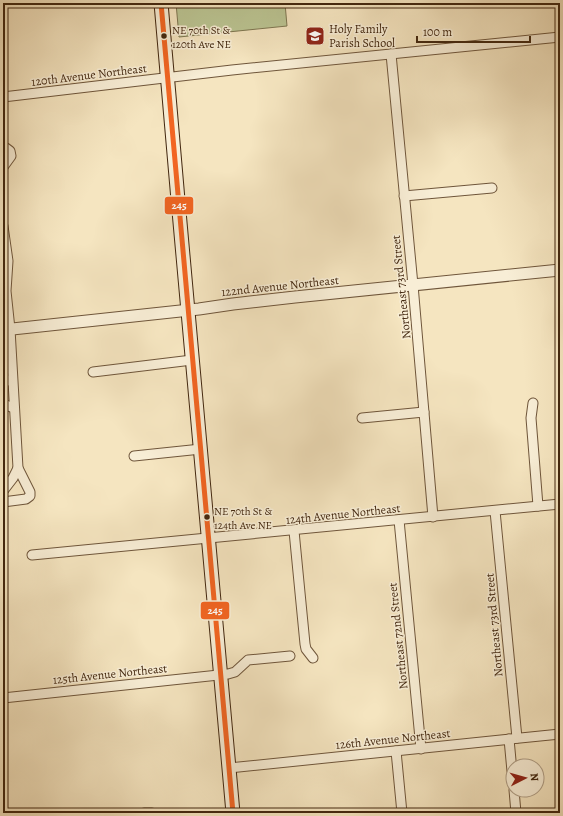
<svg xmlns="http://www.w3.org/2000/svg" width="563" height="816" viewBox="0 0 563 816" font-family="Alegreya,serif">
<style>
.green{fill:#bbc593;stroke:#7e7651}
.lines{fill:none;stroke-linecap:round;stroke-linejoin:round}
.minor-casing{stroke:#6f563b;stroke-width:11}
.tertiary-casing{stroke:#6f563b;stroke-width:13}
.secondary-casing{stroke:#42270f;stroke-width:15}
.minor{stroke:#f8eed6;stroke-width:9}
.tertiary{stroke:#f8eed6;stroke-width:11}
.secondary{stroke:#f8eed6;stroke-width:13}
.bus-1-casing{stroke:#f8eed6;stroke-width:8}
.bus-1{stroke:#f26522;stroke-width:5}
.bus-dot{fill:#42270f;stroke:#f8eed6;stroke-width:1.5}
.labels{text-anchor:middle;stroke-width:3;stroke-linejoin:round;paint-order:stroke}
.bus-label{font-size:11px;fill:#42270f;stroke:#f8eed6;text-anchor:start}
.poi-label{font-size:12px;fill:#42270f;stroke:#f8eed6;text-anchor:start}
.street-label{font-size:12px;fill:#42270f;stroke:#f8eed6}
.line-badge{stroke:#f8eed6;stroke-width:1.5}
.badge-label{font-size:11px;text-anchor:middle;font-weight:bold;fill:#fff}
</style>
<rect width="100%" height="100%" fill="#f5e5c0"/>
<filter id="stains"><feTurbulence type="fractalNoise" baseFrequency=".005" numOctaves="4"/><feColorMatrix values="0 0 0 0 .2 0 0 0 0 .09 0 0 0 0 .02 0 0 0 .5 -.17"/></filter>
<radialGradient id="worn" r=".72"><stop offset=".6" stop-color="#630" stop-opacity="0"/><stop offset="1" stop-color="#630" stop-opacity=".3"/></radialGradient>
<polygon class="green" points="176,3 285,3 287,26 179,37"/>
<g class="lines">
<g class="minor-casing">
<g id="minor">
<polyline points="391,54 413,285 433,517"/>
<polyline points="3,97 232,70 560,37"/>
<polyline points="3,148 6,148 10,151 11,156 3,167"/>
<polyline points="404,196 492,188"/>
<polyline points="3,226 8,261 6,291 10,329 18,468 30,492 30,496 26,499 3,502"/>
<polyline points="93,372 192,360"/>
<polyline points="3,383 12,379"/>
<polyline points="533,403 531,418 538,506"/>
<polyline points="3,404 14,408"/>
<polyline points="362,418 424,412"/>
<polyline points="134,456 201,449"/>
<polyline points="3,491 13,478 18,468"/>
<polyline points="495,511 517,738"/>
<polyline points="399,520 421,749"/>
<polyline points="294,531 305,644 306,649 313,658"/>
<polyline points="32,555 560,504"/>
<polyline points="3,698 228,674 235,672 248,660 290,656"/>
<polyline points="509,739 513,782"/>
<polyline points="396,751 402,813"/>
<polyline points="229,768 560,734"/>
<polyline points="514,790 516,813"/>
<polyline points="144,813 152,813"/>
</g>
</g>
<g class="tertiary-casing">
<polyline id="tertiary" points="3,330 199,309 233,304 295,297 560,270"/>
</g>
<g class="secondary-casing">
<polyline id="secondary" points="161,3 178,200 233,813"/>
</g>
<use href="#minor" class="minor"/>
<use href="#tertiary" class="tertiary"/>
<use href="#secondary" class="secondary"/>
<g class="bus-1-casing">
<polyline id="bus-1" points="161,3 233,813"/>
</g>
<use href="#bus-1" class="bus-1"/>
</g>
<defs>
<g id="school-square" transform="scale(1)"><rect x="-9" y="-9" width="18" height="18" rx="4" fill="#8f2418" stroke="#f8eed6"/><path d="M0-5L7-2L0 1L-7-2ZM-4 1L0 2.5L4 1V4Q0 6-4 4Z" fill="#fff"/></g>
</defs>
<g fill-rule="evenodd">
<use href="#school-square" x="315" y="36"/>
</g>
<g class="bus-dot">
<circle cx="164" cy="36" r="3.5"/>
<circle cx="207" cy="517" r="3.5"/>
</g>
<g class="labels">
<g class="bus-label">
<text x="172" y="34">NE 70th St &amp;<tspan x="172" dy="14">120th Ave NE</tspan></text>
<text x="214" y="515">NE 70th St &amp;<tspan x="214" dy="14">124th Ave NE</tspan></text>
</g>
<g class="poi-label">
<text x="329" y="33">Holy Family<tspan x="329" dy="14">Parish School</tspan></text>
</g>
<g class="street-label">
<text transform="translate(89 75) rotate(-7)" y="4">120th Avenue Northeast</text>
<text transform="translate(280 286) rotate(-6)" y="4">122nd Avenue Northeast</text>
<text transform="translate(401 287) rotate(-96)" y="4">Northeast 73rd Street</text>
<text transform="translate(343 514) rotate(-6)" y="4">124th Avenue Northeast</text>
<text transform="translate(494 625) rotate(-95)" y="4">Northeast 73rd Street</text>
<text transform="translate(398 636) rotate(-96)" y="4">Northeast 72nd Street</text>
<text transform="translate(110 674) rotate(-6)" y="4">125th Avenue Northeast</text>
<text transform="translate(393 739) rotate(-6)" y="4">126th Avenue Northeast</text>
</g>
</g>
<g class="line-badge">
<rect x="164" y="196" width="30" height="19" rx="4" fill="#f26522"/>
<rect x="200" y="601" width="30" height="19" rx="4" fill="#f26522"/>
</g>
<g class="badge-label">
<text x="179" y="209">245</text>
<text x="215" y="614">245</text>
</g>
<rect width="563" height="816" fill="none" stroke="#f5e5c0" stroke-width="16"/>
<rect x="4" y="4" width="555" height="808" fill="none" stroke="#42270f" stroke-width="2"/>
<rect x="8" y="8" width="547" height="800" fill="none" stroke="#42270f"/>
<g transform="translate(525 778) rotate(84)"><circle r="19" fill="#f8eed6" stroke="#af9e86"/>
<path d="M0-3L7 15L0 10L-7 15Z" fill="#8f2418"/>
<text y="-6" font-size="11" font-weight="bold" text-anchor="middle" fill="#42270f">N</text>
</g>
<path d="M417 36v6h113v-6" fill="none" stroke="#42270f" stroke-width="2"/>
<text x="423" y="36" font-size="12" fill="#42270f" stroke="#f8eed6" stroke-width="3" paint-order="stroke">100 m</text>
<rect width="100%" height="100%" filter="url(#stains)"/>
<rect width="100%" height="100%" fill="url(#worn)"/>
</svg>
